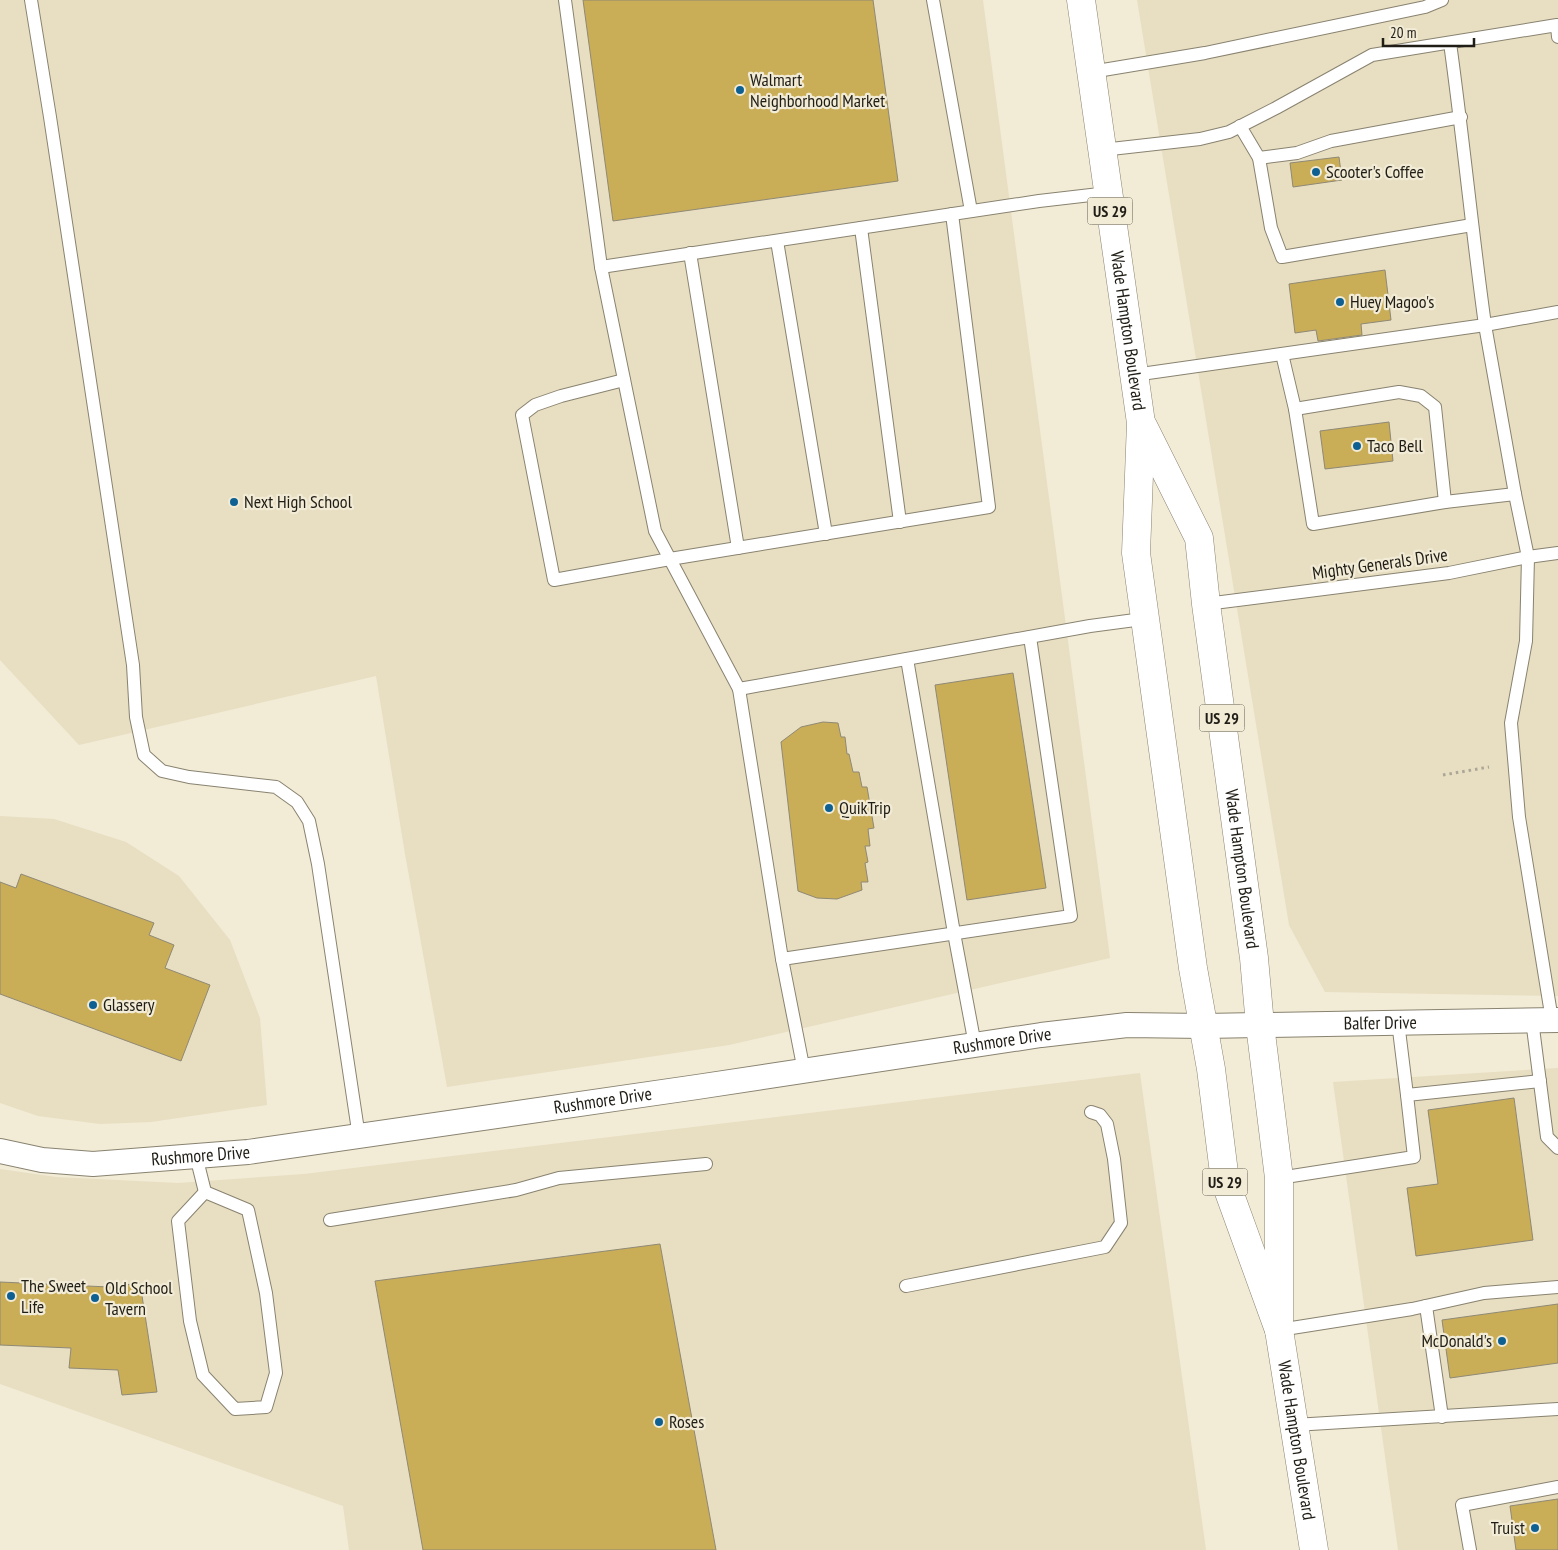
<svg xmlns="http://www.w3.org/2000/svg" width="1558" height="1550" viewBox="0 0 1558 1550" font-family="'PT Sans Narrow',sans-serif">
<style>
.built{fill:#e8dec2}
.building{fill:#c9ad57;stroke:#8f8975}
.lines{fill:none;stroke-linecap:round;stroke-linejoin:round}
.service-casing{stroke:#88826f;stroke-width:14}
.minor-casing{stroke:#88826f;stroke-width:26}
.primary-casing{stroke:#88826f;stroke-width:29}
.path{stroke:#aba695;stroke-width:3;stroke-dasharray:2.5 4;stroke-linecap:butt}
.service{stroke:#fff;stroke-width:12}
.minor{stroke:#fff;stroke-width:24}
.primary{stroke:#fff;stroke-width:28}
.poi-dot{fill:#0e6092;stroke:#f2ebd6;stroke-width:2}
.labels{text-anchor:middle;stroke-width:4.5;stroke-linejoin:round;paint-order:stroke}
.shield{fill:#f2ebd6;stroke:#5e5b4f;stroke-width:1}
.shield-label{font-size:16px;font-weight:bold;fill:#1f1d15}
.poi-label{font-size:18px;fill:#1f1d15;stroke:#f2ebd6;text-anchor:start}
.street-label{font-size:18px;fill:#1f1d15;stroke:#f2ebd6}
</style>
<rect width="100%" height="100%" fill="#f2ebd6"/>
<g class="built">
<polygon points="0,0 983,0 1110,958 729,1045 447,1087 405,854 376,676 79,745 0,660"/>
<polygon points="1137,0 1558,0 1558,996 1325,992 1289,925"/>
<polygon points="0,816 54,819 126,842 179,876 230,940 260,1018 267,1105 151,1122 100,1124 38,1116 0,1103"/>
<polygon points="1558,1068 1558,1550 1398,1550 1333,1082"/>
<polygon points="1140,1073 1206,1550 349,1550 343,1506 0,1384 0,1169 56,1177 178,1183 304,1174"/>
</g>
<g class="building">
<polygon points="583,0 873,0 898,181 613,221"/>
<polygon points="1339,157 1342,180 1293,187 1290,163"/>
<polygon points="1385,270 1391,320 1361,324 1362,335 1318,341 1316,330 1295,333 1289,284"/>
<polygon points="1389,422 1393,461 1325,469 1320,431"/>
<polygon points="1013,673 1046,888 967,900 935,685"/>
<polygon points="823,722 838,723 841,737 845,737 847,754 849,754 853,772 859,772 862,787 867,787 874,828 868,829 870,846 865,846 868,862 865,863 868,882 861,882 862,890 837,899 817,898 798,891 781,742 801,727"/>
<polygon points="21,874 154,923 149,935 174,945 165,968 210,985 181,1061 0,994 0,882 16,888"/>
<polygon points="1514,1098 1533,1240 1416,1256 1407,1188 1438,1184 1428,1110"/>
<polygon points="660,1244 716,1550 423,1550 375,1281"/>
<polygon points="0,1282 109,1287 140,1283 157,1392 122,1395 118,1370 69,1368 71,1348 0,1345"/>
<polygon points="1558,1304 1558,1363 1450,1378 1442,1320"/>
<polygon points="1558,1499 1558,1550 1516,1550 1510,1506"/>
</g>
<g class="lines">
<g class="service-casing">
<g id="service">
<polyline points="31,0 50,117 133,665 136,717 144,755 162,771 189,777 276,787 297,802 309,821 318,864 359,1137"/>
<polyline points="565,0 601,267 655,531 739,689 1090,626 1135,620 1145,621"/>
<polyline points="933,0 971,211"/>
<polyline points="1091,72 1205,53 1425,7 1442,0"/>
<polyline points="1240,126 1259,158 1271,228 1282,257 1472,225"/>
<polyline points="1102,150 1200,139 1229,132 1276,108 1372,55 1557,25 1558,37"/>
<polyline points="1259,158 1297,153 1331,141 1461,117"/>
<polyline points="861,228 900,522"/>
<polyline points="777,241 826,534"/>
<polyline points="690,253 738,548"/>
<polyline points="601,267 1039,201 1108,193"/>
<polyline points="1282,354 1295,409 1313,524 1445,502 1515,494"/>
<path d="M1134 375 1485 325C1472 231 1463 136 1450 43"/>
<polyline points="624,380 561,396 535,405 522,415 554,580 670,559 989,507 952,214"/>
<polyline points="1295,409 1399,392 1421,396 1435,407 1445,502"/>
<polyline points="1206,604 1449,573 1528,557 1558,553"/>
<polyline points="907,659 954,933 975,1045"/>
<polyline points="739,689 782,959 804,1071"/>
<polyline points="782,959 1071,916 1030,637"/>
<polyline points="1532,1020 1547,1137 1558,1148"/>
<polyline points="1552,1020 1519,817 1511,723 1526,641 1528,557 1515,494 1485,325 1558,312"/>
<polyline points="1398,1022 1407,1095 1540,1081"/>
<polyline points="196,1156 205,1192"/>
<polyline points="1279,1178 1414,1157 1407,1095"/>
<polygon points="205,1192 248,1210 266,1293 276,1373 266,1407 235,1409 203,1375 190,1321 178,1221"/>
<polyline points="330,1220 516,1190 559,1178 706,1164"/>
<polyline points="906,1286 1105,1247 1121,1223 1114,1159 1107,1124 1100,1115 1091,1112"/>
<polyline points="1426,1306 1442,1417"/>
<polyline points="1279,1330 1412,1309 1484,1293 1558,1287"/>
<polyline points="1294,1425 1558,1409"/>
<polyline points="1470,1550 1462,1505 1558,1487"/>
</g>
</g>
<g class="minor-casing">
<g id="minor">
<path id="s1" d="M0 1151 42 1160 93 1164 248 1152 697 1087 1041 1035 1127 1025 1204 1026 1558 1020"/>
</g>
</g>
<g class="primary-casing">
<g id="primary">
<path id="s2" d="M1081 0 1141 423 1136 553 1193 968 1211 1069 1225 1181 1279 1330"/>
<path id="s3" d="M1143 426 1199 538 1206 604 1254 958 1260 1025 1279 1178V1330L1314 1550"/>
</g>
</g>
<polyline class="path" points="1443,775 1489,767"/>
<use href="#service" class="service"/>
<use href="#minor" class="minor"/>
<use href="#primary" class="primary"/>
</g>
<g class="poi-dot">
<circle cx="740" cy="90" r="5"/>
<circle cx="1316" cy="172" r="5"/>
<circle cx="1340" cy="302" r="5"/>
<circle cx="1357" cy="446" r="5"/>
<circle cx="234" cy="502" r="5"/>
<circle cx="829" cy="808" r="5"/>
<circle cx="93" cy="1005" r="5"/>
<circle cx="11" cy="1296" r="5"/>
<circle cx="95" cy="1298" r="5"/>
<circle cx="1502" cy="1341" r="5"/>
<circle cx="659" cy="1422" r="5"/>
<circle cx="1535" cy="1528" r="5"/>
</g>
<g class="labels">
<g class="shield">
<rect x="1087.5" y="197.5" width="45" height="27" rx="4"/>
<rect x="1199.5" y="704.5" width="45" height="27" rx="4"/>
<rect x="1202.5" y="1168.5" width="45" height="27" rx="4"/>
</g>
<g class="shield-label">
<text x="1110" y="217">US 29</text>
<text x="1222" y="724">US 29</text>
<text x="1225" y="1188">US 29</text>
</g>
<g class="poi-label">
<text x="750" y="86">Walmart<tspan x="750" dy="21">Neighborhood Market</tspan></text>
<text x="1326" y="178">Scooter's Coffee</text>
<text x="1350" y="308">Huey Magoo's</text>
<text x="1367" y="452">Taco Bell</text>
<text x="244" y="508">Next High School</text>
<text x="839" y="814">QuikTrip</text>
<text x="103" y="1011">Glassery</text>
<text x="21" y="1292">The Sweet<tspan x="21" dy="21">Life</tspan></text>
<text x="105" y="1294">Old School<tspan x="105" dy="21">Tavern</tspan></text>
<text x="1492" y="1347" text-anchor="end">McDonald's</text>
<text x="669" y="1428">Roses</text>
<text x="1525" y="1534" text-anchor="end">Truist</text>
</g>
<g class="street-label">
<text dy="6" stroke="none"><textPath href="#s2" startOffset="334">Wade Hampton Boulevard</textPath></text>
<text transform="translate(1380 564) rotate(-8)" y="6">Mighty Generals Drive</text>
<text dy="6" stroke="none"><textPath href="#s3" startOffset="459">Wade Hampton Boulevard</textPath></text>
<text dy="6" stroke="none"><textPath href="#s1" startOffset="1391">Balfer Drive</textPath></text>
<text dy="6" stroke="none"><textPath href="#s1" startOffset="1012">Rushmore Drive</textPath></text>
<text dy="6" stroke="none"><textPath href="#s1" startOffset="608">Rushmore Drive</textPath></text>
<text dy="6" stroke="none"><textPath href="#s1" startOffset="202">Rushmore Drive</textPath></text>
<text dy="6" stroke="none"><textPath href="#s3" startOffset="1034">Wade Hampton Boulevard</textPath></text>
</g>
</g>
<path d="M1383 38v8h91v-8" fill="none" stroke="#1f1d15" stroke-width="2.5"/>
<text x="1390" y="38" font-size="15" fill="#1f1d15" stroke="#f2ebd6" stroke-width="4" paint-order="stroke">20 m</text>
</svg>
